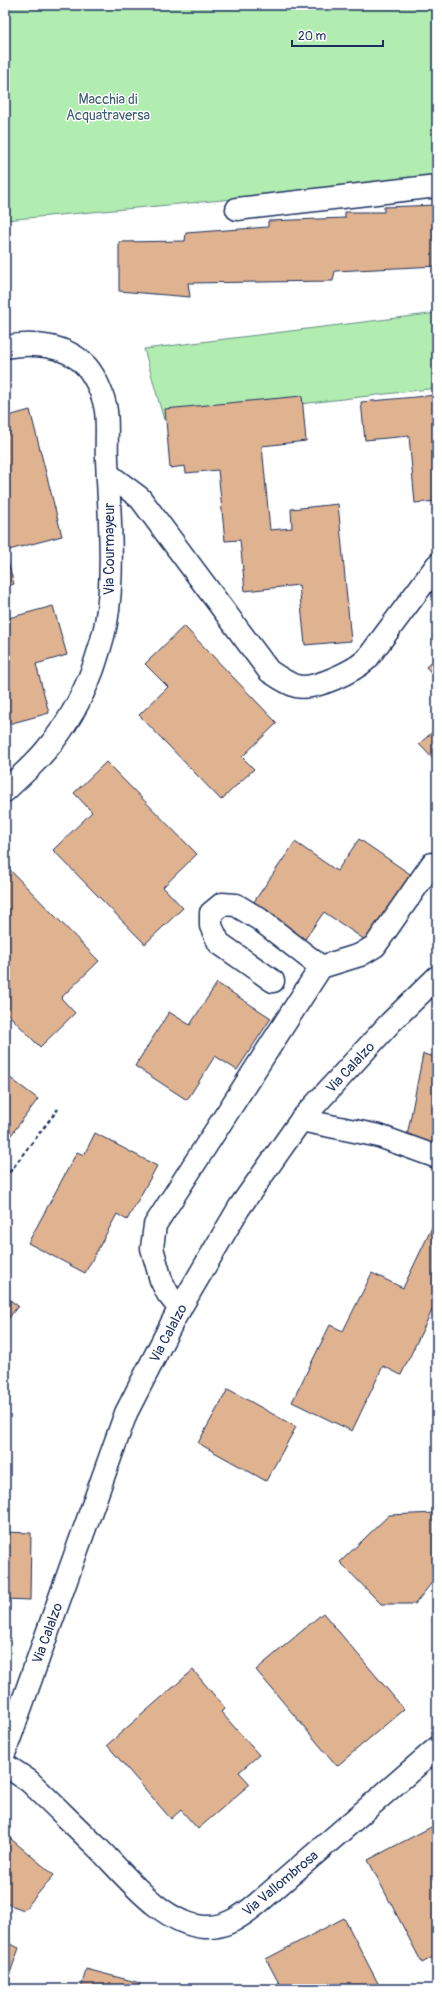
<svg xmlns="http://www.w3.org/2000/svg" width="442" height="1994" viewBox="0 0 442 1994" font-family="Pangolin,sans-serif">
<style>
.green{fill:#b1ecb0;stroke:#668e87}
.building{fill:#dfb390;stroke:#1b2f5e}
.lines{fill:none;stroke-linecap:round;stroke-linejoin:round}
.minor-casing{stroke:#1b2f5e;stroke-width:25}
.path{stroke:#1b2f5e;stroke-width:2.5;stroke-dasharray:4 3;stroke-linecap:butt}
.minor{stroke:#fff;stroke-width:22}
.labels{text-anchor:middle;stroke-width:3;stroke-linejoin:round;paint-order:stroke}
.park-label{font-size:14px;fill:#405e72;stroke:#fff}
.street-label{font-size:14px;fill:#1b2f5e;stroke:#fff}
</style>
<rect width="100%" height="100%" fill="#fff"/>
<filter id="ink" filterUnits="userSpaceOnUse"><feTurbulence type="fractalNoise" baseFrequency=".025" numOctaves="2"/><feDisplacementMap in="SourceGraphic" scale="8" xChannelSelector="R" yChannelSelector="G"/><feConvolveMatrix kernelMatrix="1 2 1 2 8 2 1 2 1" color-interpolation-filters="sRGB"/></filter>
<g filter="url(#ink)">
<g class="green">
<polygon points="5,5 437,5 437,189 288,194 5,220"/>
<polygon points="437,313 437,388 164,420 144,349"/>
</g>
<g class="building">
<polygon points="437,205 437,266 335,271 333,281 188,283 190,297 119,291 119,242 185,241 186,233 268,227 268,221 345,218 345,212 384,212 384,207"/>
<polygon points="437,395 437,501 415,503 409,436 365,440 361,402"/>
<polygon points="302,396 306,441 262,446 270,530 292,528 291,509 338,504 351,641 305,645 299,585 245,591 240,540 225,541 218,470 186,473 185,466 170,468 165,409"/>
<polygon points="30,410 62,536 5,551 14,584 5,587 5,417"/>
<polygon points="53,606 67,655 36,664 49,713 5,725 5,619"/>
<polygon points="184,626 277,723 242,757 254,769 221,800 139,715 168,687 145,664"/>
<polygon points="437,657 437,679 426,667"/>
<polygon points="437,728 437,763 419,744"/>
<polygon points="106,762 197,854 163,887 183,908 145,944 53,850 92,812 74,793"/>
<polygon points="359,839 413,876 368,942 324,912 303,942 251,906 295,842 337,871"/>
<polygon points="8,868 99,961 61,998 75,1013 40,1047 5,1011 5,871"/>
<polygon points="217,983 271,1018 237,1070 215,1056 187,1100 135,1066 169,1012 190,1025"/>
<polygon points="423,1054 437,1057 437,1147 406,1141"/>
<polygon points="5,1074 38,1099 5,1143"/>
<polygon points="95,1133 157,1166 127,1220 117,1214 85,1273 28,1243 77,1152 84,1155"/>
<polygon points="437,1217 437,1300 401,1375 383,1366 352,1431 292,1402 330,1325 343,1331 372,1273 403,1288"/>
<polygon points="5,1296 18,1306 5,1323"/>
<polygon points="228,1389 296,1427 266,1481 198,1443"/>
<polygon points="437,1513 437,1576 415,1604 381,1604 340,1562 389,1515"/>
<polygon points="5,1532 31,1533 30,1600 5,1599"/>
<polygon points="323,1613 404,1709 337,1766 256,1670"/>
<polygon points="193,1670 225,1708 221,1712 259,1755 239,1772 250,1784 198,1829 181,1810 171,1819 107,1745"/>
<polygon points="437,1824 437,1955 422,1963 368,1860"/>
<polygon points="5,1834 54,1875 24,1910 5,1903"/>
<polygon points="344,1918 381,1989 282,1989 266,1959"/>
<polygon points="5,1942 19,1948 5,1987"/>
<polygon points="86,1969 140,1983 138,1989 81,1989"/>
</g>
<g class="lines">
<g class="minor-casing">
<g id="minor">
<polyline points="237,209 437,186"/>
<path d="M5 347C32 342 67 344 87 367 96 378 104 396 106 411 108 427 106 443 107 459 109 509 115 574 106 623 103 639 98 654 93 669 82 698 66 727 46 750 34 765 19 777 5 791"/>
<path d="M108 474 140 498 269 671C278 677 286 683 296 686 314 691 354 671 367 659L437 565"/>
<polyline points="273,981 219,943 211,926 211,913 222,904 236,905 259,919 321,967"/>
<polyline points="301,1120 379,1136 437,1157"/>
<polyline points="180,1309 168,1294 161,1280 152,1248 155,1225 321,967 360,955 375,946 432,864"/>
<polyline points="5,1751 126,1413 175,1317 239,1208 301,1120 391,1022 437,977"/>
<path d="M5 1765 29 1781C52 1803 74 1825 97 1847 125 1875 163 1925 205 1927 226 1928 242 1916 257 1904L437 1748"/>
</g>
</g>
<polyline class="path" points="5,1178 58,1109"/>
<use href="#minor" class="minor"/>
</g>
</g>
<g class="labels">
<g class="park-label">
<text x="108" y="104">Macchia di<tspan x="108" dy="16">Acquatraversa</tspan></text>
</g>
<g class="street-label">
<text transform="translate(109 549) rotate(-90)" y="5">Via Courmayeur</text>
<text transform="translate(350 1067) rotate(-47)" y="5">Via Calalzo</text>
<text transform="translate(168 1333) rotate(-62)" y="5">Via Calalzo</text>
<text transform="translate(47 1633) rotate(-70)" y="5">Via Calalzo</text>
<text transform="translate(280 1883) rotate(-40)" y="5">Via Vallombrosa</text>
</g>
</g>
<rect width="442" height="1994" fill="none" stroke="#fff" stroke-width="20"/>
<rect x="10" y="10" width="422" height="1974" fill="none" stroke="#1b2f5e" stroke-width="1.5" filter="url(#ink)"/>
<path d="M292 40v6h91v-6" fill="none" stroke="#1b2f5e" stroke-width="2"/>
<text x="298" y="40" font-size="12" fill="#1b2f5e" stroke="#ffffff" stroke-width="3" paint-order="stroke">20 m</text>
</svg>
